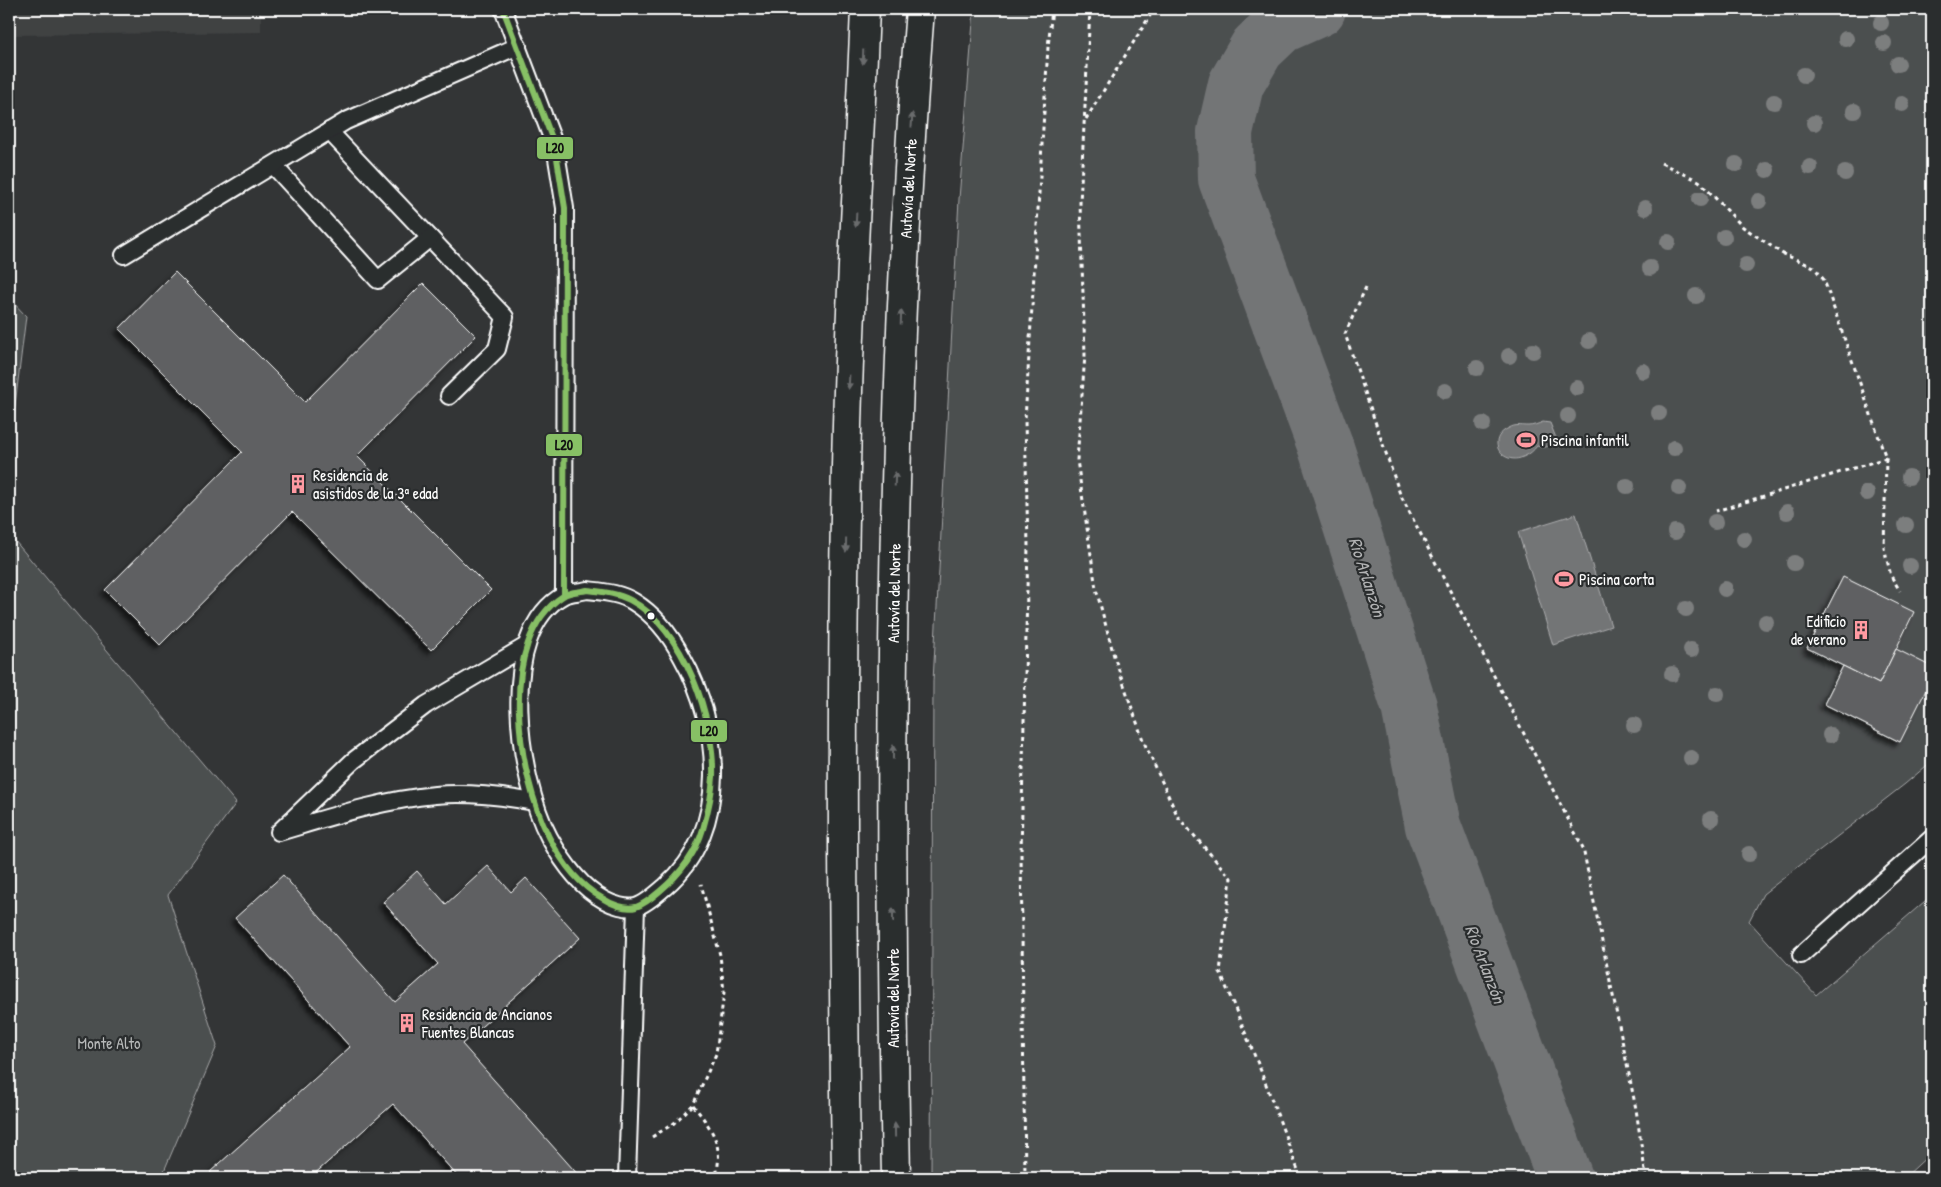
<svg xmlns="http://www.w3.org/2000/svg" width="1941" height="1187" viewBox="0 0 1941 1187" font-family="'Patrick Hand',sans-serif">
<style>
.built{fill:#404243}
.green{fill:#4c4f50;stroke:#a6a7a8}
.water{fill:#737576;stroke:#abacad}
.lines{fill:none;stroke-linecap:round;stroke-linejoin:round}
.river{stroke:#737576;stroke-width:56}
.building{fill:#5f6162;stroke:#fff;filter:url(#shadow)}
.service-casing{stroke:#fff;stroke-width:20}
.motorway-casing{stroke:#fff;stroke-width:31}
.path{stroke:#fff;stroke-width:3;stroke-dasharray:4 4;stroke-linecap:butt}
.service{stroke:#2a2d2e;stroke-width:16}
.motorway{stroke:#2a2d2e;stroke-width:28}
.bus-1-casing{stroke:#2a2d2e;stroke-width:10}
.bus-1{stroke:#87c065;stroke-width:6}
.tree{fill:#7c7e7e}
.oneway{fill:#6a6c6d}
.bus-dot{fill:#fff;stroke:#2a2d2e;stroke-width:2}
.labels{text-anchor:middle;stroke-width:4.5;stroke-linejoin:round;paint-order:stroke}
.street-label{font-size:16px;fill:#fff;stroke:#2a2d2e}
.poi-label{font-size:16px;fill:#fff;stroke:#2a2d2e;text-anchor:start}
.park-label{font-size:16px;fill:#b7b9b9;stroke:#2a2d2e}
.water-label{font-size:18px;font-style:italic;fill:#b2b3b4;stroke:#2a2d2e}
.line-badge{stroke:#2a2d2e;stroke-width:2}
.pale-badge-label{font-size:14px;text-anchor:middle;font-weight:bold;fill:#111}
</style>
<defs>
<filter id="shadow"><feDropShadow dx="-4.5" dy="4.5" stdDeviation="2.5" flood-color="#0009"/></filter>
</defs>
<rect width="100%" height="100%" fill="#333536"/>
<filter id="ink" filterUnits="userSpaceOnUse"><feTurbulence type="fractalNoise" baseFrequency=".02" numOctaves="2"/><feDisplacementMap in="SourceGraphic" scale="10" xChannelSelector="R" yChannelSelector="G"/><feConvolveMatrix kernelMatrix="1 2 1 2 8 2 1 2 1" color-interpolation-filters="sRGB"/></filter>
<g filter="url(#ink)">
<polygon class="built" points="9,9 261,9 261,32 9,35"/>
<g class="green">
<polygon points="974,9 1932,9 1932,761 1905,784 1763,894 1749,921 1816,995 1932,895 1932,1152 1904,1178 931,1178 933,681 959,199"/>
<polygon points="9,298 26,316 9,454"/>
<polygon points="9,534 236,803 168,895 217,1046 161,1178 9,1178"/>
</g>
<g class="water">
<path d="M1543 422 1550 423 1556 438C1551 446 1547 449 1537 446 1534 450 1530 454 1525 456 1504 468 1483 440 1509 428 1516 424 1520 426 1528 426 1533 426 1538 424 1543 422Z"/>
<polygon points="1576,514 1611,626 1553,645 1518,532"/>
</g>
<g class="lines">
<polyline class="river" points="1318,9 1280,26 1257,48 1236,84 1225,132 1226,179 1325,445 1409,706 1433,826 1565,1178"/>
</g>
<g class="building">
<polygon points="175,272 305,402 423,283 476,336 357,456 491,590 431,650 292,512 160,645 105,590 242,452 119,329"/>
<polygon points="1843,577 1914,612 1879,684 1807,648"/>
<polygon points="1896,649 1932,667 1932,678 1900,742 1824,704 1843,666 1879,684"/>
<polygon points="488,866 511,892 526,878 580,938 462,1044 581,1178 459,1178 393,1104 310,1178 216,1178 210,1172 350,1047 235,918 283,875 395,1002 438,964 383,902 417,871 446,904"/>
</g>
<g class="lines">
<g class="service-casing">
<g id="service">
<polyline points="503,9 555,146 565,208 564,594"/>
<polyline points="329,131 505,317 497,349 449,396"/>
<polyline points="274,166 378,280 430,238"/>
<polyline points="124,255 346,121 518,46"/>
<path d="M587 590C604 592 620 593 634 602 655 615 671 636 682 657 721 726 731 829 666 886 658 893 646 904 636 907 626 909 613 905 604 900 580 887 562 861 549 837 519 781 495 632 564 595 570 592 580 592 587 590Z"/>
<path d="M526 646 426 705 353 761 279 832C330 817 382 800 435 795 468 792 502 796 534 802"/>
<polyline points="1801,955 1932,838"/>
<polyline points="627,1178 636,907"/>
</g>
</g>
<g class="motorway-casing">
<g id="motorway">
<path d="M846 1178C843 916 840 653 848 391 852 263 860 136 865 9"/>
<path id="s1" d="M896 1178C889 788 889 398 920 9"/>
</g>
</g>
<g class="path">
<polyline points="1090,9 1080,203 1085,355 1077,460 1096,589 1114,656 1143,740 1178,817 1231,878 1220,972 1261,1071 1301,1178"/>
<polyline points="1086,119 1154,9"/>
<polyline points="1661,163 1699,181 1743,227 1783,254 1814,267 1824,280 1886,458 1716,511"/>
<polyline points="1366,287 1345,334 1400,494 1583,848 1636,1109 1646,1178"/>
<polyline points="1886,458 1884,548 1891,576 1900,591"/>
<path d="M693 1105C712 1129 725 1146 715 1178"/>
<polyline points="652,1137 673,1124 693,1105 716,1054 724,992 720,955 701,884"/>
<polyline points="1025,1178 1021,853 1028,546 1025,420 1048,47 1052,9"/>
</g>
<use href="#service" class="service"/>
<use href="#motorway" class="motorway"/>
<g class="bus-1-casing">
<g id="bus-1">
<polyline points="503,9 555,146 565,208 564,594"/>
<path d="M587 590C602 592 617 593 630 600 684 628 715 719 713 777 712 795 708 812 703 829 696 853 679 875 660 891 653 897 645 904 636 907 625 910 611 904 602 898 579 885 561 861 549 837 518 776 495 640 563 596 570 591 580 592 587 590Z"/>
</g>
</g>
<use href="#bus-1" class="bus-1"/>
</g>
<g class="tree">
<circle cx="1881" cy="23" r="8"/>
<circle cx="1846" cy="39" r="8"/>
<circle cx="1884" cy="43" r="8"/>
<circle cx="1898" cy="64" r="8"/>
<circle cx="1804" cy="75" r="8"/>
<circle cx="1774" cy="102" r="8"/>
<circle cx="1902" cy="104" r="8"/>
<circle cx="1854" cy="111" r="8"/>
<circle cx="1814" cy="123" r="8"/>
<circle cx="1736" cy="164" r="8"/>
<circle cx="1810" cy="167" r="8"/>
<circle cx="1767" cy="170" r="8"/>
<circle cx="1845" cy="173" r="8"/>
<circle cx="1700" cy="199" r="8"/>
<circle cx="1759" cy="201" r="8"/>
<circle cx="1645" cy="208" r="8"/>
<circle cx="1724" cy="237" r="8"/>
<circle cx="1668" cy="242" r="8"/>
<circle cx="1746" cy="265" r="8"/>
<circle cx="1650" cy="268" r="8"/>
<circle cx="1696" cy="296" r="8"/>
<circle cx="1589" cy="341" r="8"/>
<circle cx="1533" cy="351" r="8"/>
<circle cx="1509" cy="356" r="8"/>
<circle cx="1477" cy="368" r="8"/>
<circle cx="1643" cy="371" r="8"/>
<circle cx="1577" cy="388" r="8"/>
<circle cx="1445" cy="391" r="8"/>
<circle cx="1659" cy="413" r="8"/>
<circle cx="1568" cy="416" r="8"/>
<circle cx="1483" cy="424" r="8"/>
<circle cx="1674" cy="448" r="8"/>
<circle cx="1909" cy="477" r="8"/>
<circle cx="1627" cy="486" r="8"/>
<circle cx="1679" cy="488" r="8"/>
<circle cx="1867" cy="493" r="8"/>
<circle cx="1787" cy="512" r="8"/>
<circle cx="1715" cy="522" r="8"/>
<circle cx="1906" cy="525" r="8"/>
<circle cx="1675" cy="532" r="8"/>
<circle cx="1744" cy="539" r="8"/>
<circle cx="1794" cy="563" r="8"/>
<circle cx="1910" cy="566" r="8"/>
<circle cx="1725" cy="589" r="8"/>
<circle cx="1686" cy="609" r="8"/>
<circle cx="1766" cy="622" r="8"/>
<circle cx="1691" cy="650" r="8"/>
<circle cx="1672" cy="674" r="8"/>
<circle cx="1717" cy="694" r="8"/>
<circle cx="1634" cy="725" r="8"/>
<circle cx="1830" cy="735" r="8"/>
<circle cx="1691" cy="758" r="8"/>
<circle cx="1711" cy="819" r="8"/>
<circle cx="1749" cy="854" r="8"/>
</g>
<defs><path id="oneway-solid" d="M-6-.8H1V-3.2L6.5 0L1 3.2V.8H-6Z" transform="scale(1.25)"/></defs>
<g class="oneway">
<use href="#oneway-solid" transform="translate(863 57) rotate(92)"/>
<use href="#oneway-solid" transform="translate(912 120) rotate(-86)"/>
<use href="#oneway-solid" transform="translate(856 220) rotate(93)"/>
<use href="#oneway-solid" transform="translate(901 317) rotate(-88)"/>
<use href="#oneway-solid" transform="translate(849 382) rotate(93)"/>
<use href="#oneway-solid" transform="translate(895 479) rotate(-88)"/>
<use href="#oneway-solid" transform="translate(846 545) rotate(91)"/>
<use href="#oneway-solid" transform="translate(893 752) rotate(-90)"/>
<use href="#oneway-solid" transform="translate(893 915) rotate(-90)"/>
<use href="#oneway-solid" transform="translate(895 1130) rotate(-91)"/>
</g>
</g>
<defs>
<g id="stadium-bare" transform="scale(1.5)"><path d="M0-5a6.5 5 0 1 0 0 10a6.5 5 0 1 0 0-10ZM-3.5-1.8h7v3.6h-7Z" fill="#ff9aa2" stroke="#2a2d2e" stroke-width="2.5" paint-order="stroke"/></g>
<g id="building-bare" transform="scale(1.5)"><path d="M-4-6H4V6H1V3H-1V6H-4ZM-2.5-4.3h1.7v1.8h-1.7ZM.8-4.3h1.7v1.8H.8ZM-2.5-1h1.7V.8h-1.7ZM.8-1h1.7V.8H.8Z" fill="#ff9aa2" stroke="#2a2d2e" stroke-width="2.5" paint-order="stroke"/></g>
</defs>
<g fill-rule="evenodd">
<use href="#stadium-bare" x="1526" y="440"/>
<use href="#building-bare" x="298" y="484"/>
<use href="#stadium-bare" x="1564" y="579"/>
<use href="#building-bare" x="1861" y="630"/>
<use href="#building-bare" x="407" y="1023"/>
</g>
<circle class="bus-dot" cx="651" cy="616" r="4.5"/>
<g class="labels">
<g class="street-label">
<text dy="6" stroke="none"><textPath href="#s1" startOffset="990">Autovía del Norte</textPath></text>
<text dy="6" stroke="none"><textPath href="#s1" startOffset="585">Autovía del Norte</textPath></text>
<text transform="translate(893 998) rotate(-90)" y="6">Autovía del Norte</text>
</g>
<g class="poi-label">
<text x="1541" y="446">Piscina infantil</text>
<text x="313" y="481">Residencia de<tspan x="313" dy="18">asistidos de la 3ª edad</tspan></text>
<text x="1579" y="585">Piscina corta</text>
<text x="1846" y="627" text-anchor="end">Edificio<tspan x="1846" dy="18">de verano</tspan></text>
<text x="422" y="1020">Residencia de Ancianos<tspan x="422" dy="18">Fuentes Blancas</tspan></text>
</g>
<g class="park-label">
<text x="109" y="1049">Monte Alto</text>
</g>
<g class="water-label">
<text transform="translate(1367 577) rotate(72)" y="6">Río Arlanzón</text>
<text transform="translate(1485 964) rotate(69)" y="6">Río Arlanzón</text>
</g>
</g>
<g class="line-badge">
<rect x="536" y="136" width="38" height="24" rx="5" fill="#87c065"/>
<rect x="545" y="433" width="38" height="24" rx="5" fill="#87c065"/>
<rect x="690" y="719" width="38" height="24" rx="5" fill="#87c065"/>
</g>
<g class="pale-badge-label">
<text x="555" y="153">L20</text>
<text x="564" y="450">L20</text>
<text x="709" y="736">L20</text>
</g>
<rect width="1941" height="1187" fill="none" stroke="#2a2d2e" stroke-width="30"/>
<rect x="15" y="15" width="1911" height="1157" fill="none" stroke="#fff" stroke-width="2" filter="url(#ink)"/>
</svg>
